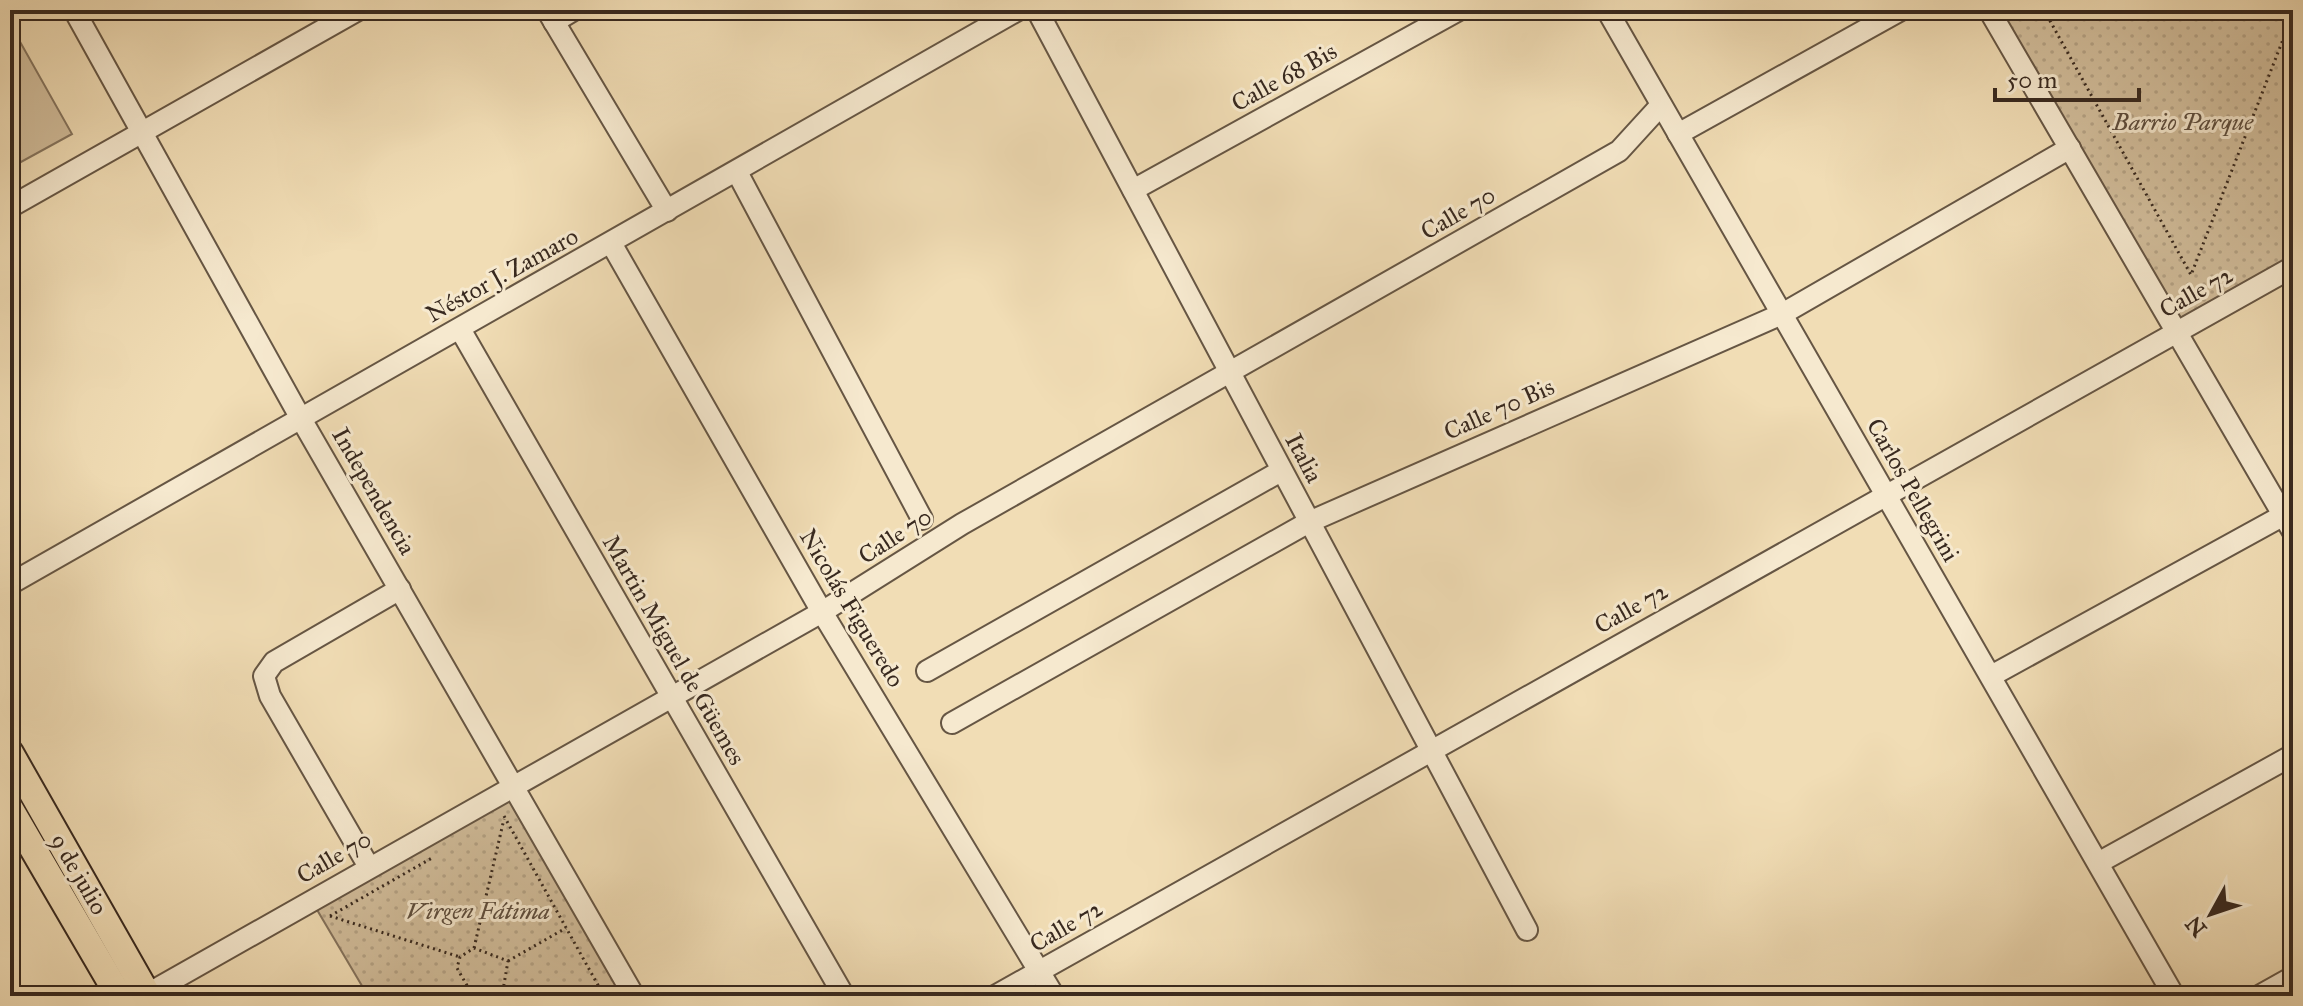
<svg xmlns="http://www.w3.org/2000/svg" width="2303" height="1006" viewBox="0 0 2303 1006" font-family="'IM FELL Great Primer',serif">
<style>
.park{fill:url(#park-dots);stroke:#85745e;stroke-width:2}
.pitch{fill:#d2be9c;stroke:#85745e;stroke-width:2}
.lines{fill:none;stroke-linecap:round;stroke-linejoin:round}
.minor-casing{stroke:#665644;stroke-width:24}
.major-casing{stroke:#38291f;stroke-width:30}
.path{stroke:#38291f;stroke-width:3;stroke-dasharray:2 4;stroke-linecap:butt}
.minor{stroke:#f6e9cf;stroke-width:20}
.major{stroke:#f1ddb5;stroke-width:26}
.labels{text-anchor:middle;stroke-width:6;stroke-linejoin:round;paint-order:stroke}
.street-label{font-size:24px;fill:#38291f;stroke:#f6e9cf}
.park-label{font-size:24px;font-style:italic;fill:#5e4e3e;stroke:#f6e9cf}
</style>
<defs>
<pattern id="park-dots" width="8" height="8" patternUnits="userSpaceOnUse" patternTransform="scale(2)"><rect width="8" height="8" fill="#d2be9c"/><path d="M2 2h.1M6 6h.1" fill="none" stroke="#b5a386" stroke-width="1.8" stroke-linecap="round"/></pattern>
</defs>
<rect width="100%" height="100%" fill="#f1ddb5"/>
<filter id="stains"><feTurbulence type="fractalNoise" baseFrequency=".0025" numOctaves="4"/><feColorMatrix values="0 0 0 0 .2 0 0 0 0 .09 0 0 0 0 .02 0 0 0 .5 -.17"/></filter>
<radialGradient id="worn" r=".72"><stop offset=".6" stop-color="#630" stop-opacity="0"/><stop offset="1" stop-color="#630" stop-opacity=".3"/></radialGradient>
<g class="park">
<polygon points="1989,10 2293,10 2293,267 2177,332"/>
<polygon points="509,796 623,996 368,996 316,908"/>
</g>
<polygon class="pitch" points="10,24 72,134 10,168"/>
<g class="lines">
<g class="minor-casing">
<g id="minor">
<polyline points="74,10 300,417 634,996"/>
<polyline points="547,10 667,211"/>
<polyline points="1037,10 1527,930"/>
<polyline points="1607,10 2174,996"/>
<polyline points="1989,10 2293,532"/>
<polyline points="554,22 574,10"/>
<polyline points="1678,134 1901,10"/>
<polyline points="737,172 922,519"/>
<polyline points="1133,190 1459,10"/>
<polyline points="10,207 358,10"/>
<polyline points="611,243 822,612 1054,996"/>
<polyline points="460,329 844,996"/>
<polyline points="10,584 1018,10"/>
<polyline points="927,671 1281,471"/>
<polyline points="1991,676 2293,510"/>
<polyline points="952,723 1309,522 1782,314 2070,148"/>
<polyline points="2098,863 2293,755"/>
<polyline points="369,867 270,696 264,676 274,662 400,589"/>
<polyline points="144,996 822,612 962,524 1619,151 1661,105"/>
<polyline points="995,996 2293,267"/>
<polyline points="2259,996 2293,977"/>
</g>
</g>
<g class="major-casing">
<g id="major">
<polyline points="10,753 148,996"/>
<polyline points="10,809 119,996"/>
</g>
</g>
<g class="path">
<polyline points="2044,10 2191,275 2293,14"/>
<polyline points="504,816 604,996"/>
<polyline points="330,916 432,858"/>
<polyline points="330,916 460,957"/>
<polyline points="474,948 504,819"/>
<polyline points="508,961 566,928"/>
<polyline points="473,996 457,968 460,957 474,948 508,961 502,996"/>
</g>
<use href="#minor" class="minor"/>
<use href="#major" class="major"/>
</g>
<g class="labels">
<g class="street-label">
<text transform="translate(1284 77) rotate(-29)" y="8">Calle 68 Bis</text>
<text transform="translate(1458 213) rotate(-30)" y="8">Calle 70</text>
<text transform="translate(502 275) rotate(-29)" y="8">Néstor J. Zamaro</text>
<text transform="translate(2196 292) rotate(-29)" y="8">Calle 72</text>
<text transform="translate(1499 409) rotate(-24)" y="8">Calle 70 Bis</text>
<text transform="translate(1304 458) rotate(62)" y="8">Italia</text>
<text transform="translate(1913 490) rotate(60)" y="8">Carlos Pellegrini</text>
<text transform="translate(374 491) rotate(60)" y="8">Independencia</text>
<text transform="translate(895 536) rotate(-33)" y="8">Calle 70</text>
<text transform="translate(852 608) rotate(59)" y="8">Nicolás Figueredo</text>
<text transform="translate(1631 608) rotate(-29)" y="8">Calle 72</text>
<text transform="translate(674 650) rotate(60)" y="8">Martin Miguel de Güemes</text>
<text transform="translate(334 857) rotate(-30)" y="8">Calle 70</text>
<text transform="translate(79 874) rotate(60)" y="8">9 de julio</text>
<text transform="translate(1066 926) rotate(-30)" y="8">Calle 72</text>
</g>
<g class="park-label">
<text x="2183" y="130">Barrio Parque</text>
<text x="478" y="919">Virgen Fátima</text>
</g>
</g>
<rect width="2303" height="1006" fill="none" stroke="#f1ddb5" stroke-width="40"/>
<rect x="12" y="12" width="2279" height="982" fill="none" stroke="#38291f" stroke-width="4"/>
<rect x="20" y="20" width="2263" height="966" fill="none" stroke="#38291f" stroke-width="2"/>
<g transform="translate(2211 914) rotate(230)" stroke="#f6e9cf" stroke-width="6" paint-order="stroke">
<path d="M0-6L14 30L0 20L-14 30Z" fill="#38291f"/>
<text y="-12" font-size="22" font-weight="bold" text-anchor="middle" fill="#38291f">N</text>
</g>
<path d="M1995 88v12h144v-12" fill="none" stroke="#38291f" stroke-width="4"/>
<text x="2007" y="88" font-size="24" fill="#38291f" stroke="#f6e9cf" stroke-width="6" paint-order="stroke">50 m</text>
<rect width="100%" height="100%" filter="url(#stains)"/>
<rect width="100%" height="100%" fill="url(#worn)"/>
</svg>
